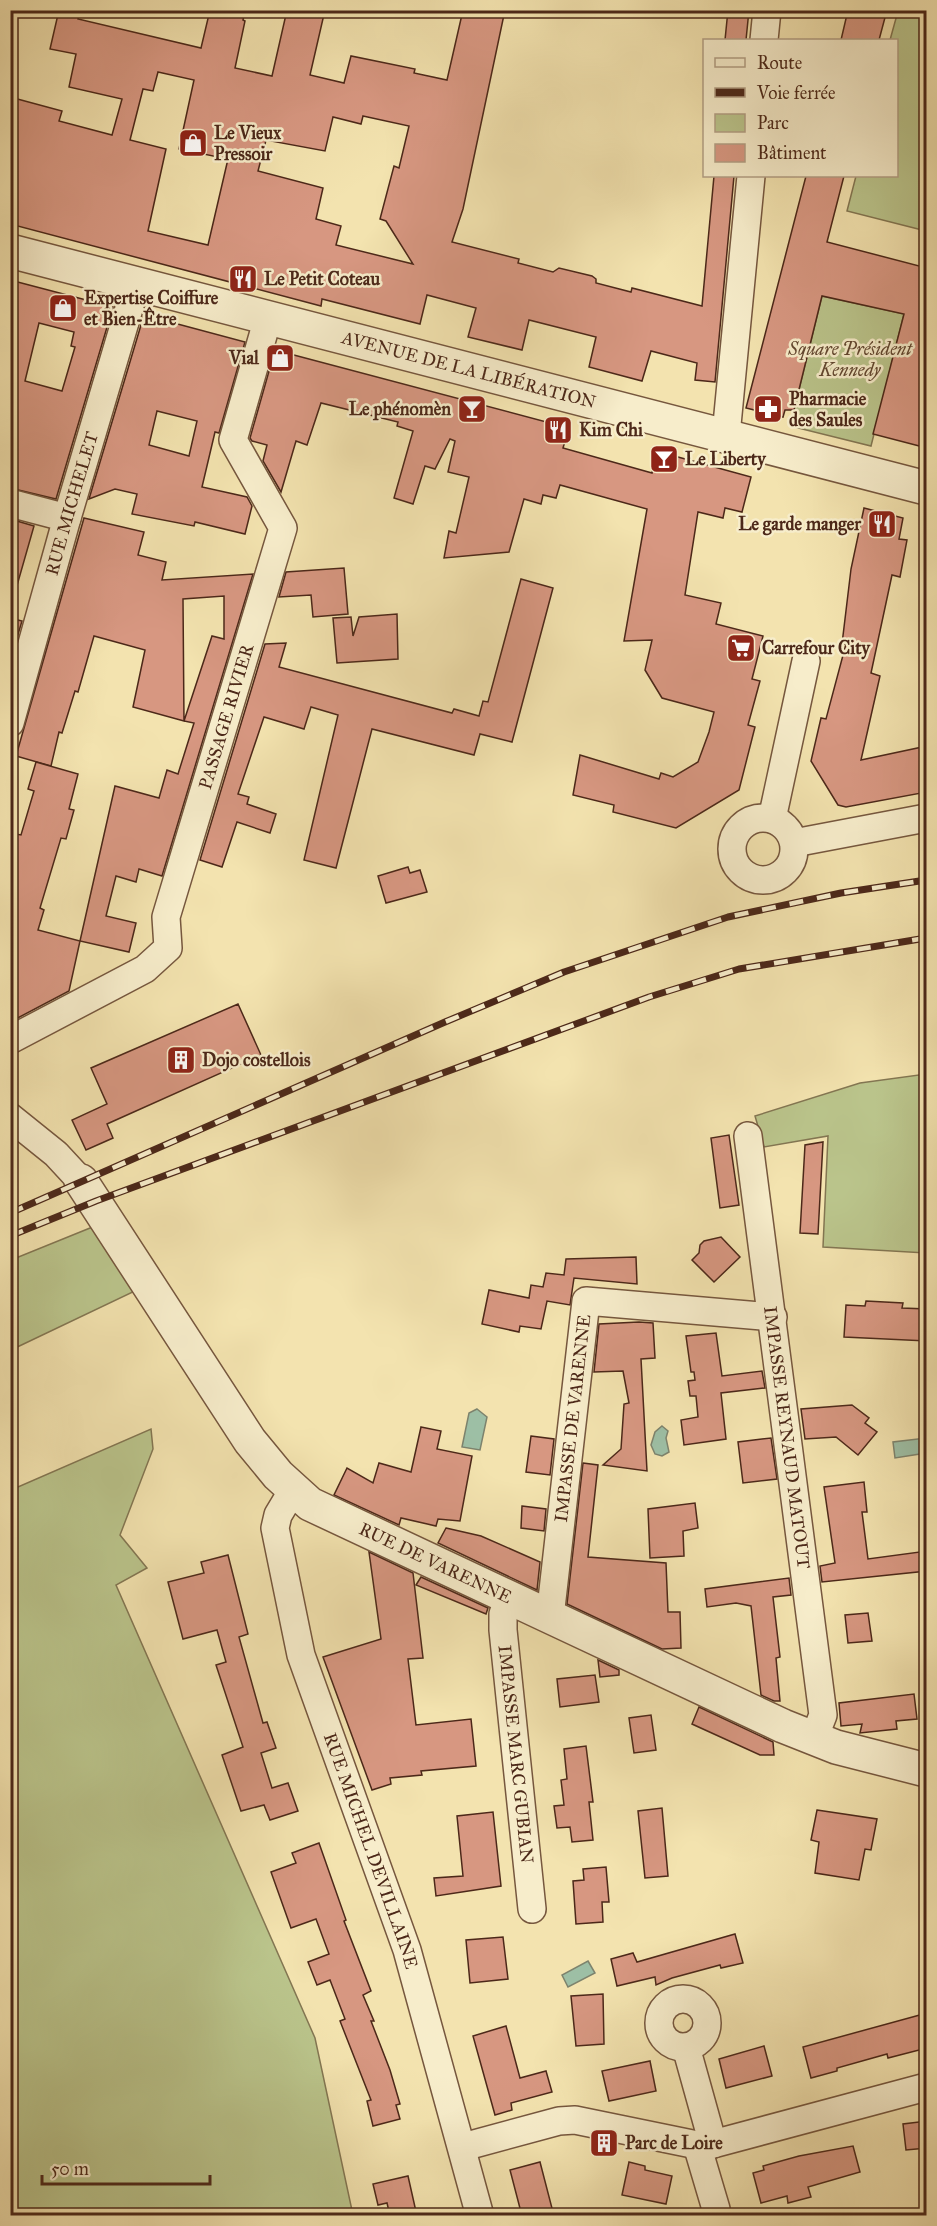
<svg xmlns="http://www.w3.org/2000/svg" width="937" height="2226" viewBox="0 0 937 2226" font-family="'IM FELL Great Primer',serif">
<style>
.green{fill:#bac48b;stroke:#837652;stroke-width:1.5}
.water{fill:#9dbfa5;stroke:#7d836d;stroke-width:1.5}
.building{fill:#d79781;stroke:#4c2819;stroke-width:1.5;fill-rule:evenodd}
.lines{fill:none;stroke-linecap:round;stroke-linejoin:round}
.minor-casing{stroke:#76573e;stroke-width:30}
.tertiary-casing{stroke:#76573e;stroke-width:36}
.minor{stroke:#f7edcb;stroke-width:27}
.tertiary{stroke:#f7edcb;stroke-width:33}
.rail-casing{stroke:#4c2819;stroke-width:7}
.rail{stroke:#f7edcb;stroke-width:4.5;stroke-dasharray:14;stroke-linecap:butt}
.labels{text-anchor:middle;stroke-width:5;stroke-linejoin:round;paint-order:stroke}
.poi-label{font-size:18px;font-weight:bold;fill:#4c2819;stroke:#f7edcb;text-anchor:start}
.park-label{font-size:18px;font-style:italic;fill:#624730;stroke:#f7edcb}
.street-label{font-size:18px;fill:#4c2819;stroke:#f7edcb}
</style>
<rect width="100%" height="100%" fill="#f3e3af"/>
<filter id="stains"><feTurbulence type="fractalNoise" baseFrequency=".00333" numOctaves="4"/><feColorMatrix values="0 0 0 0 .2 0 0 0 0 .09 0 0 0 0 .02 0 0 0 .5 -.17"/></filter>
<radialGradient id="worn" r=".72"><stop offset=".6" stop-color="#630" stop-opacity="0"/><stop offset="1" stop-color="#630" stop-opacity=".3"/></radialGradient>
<g class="green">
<polygon points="898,11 926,11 926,231 847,211 856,176 896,176 896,40 890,40"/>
<polygon points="822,296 904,314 871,446 790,426"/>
<polygon points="926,1074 926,1253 823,1247 828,1136 764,1147 755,1116 860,1083"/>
<polygon points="95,1226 137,1290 11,1350 11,1260"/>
<polygon points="151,1429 153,1449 120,1535 147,1568 116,1585 315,2038 353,2215 11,2215 11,1490"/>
</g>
<g class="water">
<polygon points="477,1409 487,1417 480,1450 462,1447 469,1413"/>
<polygon points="662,1426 668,1431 666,1438 669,1452 662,1456 655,1454 651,1445 655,1432"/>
<polygon points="926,1438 926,1453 895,1458 893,1442"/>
<polygon points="588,1961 595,1973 568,1987 562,1975"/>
</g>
<g class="building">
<path d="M59 10H80L78 19 201 48 210 10H245L243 20 245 21 235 68 272 76 287 10H325L310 75 344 83 351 56 415 69 414 73 447 80 463 10H505L463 209 452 242 519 259 518 263 553 272 559 268 592 276 596 279V283L631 292 632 288 702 306 714 176H734L715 382 695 380 697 363 651 351 642 381 589 367 596 337 529 320 522 350 468 337 476 308 427 295 420 324 322 299 321 306 10 224V97L62 111 59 121 112 135 122 99 69 87 76 54 50 49ZM158 72 194 80 179 149 228 159 208 245 148 231 166 149 130 140 143 89 153 91ZM363 116 409 126 399 168 394 166 380 219 386 221 413 264 336 245 341 226 316 219 323 188 258 171 266 140 325 151 333 117 361 124Z"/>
<polygon points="728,10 749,10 746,40 725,40"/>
<polygon points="848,10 887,10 879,40 841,40"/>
<polygon points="806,176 844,176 827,242 927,268 927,448 873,434 904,314 822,296 794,410 785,410 783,417 746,408"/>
<path d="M10 280 113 307 56 499 10 488ZM39 323 74 332 71 346 75 347 62 391 25 381Z"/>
<path d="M144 315 245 342 219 433 215 432 202 487 247 497 252 506 245 534 195 522 194 526 132 514 137 494 115 489 89 499ZM157 411 197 421 189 456 149 445Z"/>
<polygon points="275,350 569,428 563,448 652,473 656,451 751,477 742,512 725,508 723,518 698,512 685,595 721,603 716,624 763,636 752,679 760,681 748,725 755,727 739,790 676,828 613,812 614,805 573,795 580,755 659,779 661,773 673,777 698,762 709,732 714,712 662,698 645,670 652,640 624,641 647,509 560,485 556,498 543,495 541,504 524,499 509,552 444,558 449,531 456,533 469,477 448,472 455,441 450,439 435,469 425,466 413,504 394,498 413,431 397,426 398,422 321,403 307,445 296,441 281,492 263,461 267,445 252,441 250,438"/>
<polygon points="864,508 903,518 899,539 907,540 900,577 892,575 871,673 880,676 861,760 927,746 927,792 846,807 838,805 811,761 821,718 826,719 846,644 842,644 851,569"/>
<polygon points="84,518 144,532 138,555 166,562 162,580 253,574 162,876 139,869 136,882 116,876 106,916 136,923 129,952 80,941 115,786 159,798 167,770 178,774 194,723 184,721 212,636 224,639 224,596 183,599 184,721 133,707 145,650 94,636 78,692 75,691 62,733 59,732 51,766 16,756"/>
<polygon points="10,519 34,526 16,589 10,589"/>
<polygon points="344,568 348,614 313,617 311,595 279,597 286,572"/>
<polygon points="521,579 553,588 512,742 480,734 474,755 372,729 336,868 304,860 338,715 311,707 304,729 264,717 238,794 249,797 247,804 276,814 270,833 237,822 222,867 200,860 265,644 286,643 279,667 452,713 454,709 479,716 483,701 488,702"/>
<polygon points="397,614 398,659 337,663 333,618 351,617 353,636 359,617"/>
<polygon points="10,618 22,621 16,641 10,640"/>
<polygon points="36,762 78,774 69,809 74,810 66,839 61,838 40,908 44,910 38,930 80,941 69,991 10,1022 10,853 16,834 21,835 34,791 28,789"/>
<polygon points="408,867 410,873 420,870 427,892 386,903 378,876"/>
<polygon points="238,1004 261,1055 107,1124 113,1138 86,1150 72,1120 107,1104 91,1068"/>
<polygon points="729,1135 739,1205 720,1208 711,1138"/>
<polygon points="823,1142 818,1234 800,1233 805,1145"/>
<polygon points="721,1237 740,1257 714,1282 692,1260 699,1253 700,1245 704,1241"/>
<polygon points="636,1257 637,1284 574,1278 570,1305 547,1301 541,1329 520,1326 519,1332 482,1324 489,1290 529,1298 531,1285 543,1287 546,1273 564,1275 566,1259"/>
<polygon points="866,1301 903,1303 902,1308 927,1309 927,1341 844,1337 846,1305 865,1306"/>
<polygon points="639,1322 653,1323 655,1358 641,1359 647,1471 603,1465 621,1449 624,1404 629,1403 623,1371 594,1372 599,1324"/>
<polygon points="716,1333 722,1376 762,1371 765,1388 721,1393 726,1439 684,1445 681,1420 698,1417 696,1396 690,1396 688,1381 695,1380 694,1372 691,1372 686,1336"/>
<polygon points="852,1405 869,1418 865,1423 877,1432 858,1455 836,1437 805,1439 801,1409"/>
<polygon points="421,1427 441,1431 437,1449 472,1456 460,1521 438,1519 436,1526 401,1518 399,1525 334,1495 347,1468 373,1483 379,1463 411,1472"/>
<polygon points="531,1436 554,1439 550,1475 526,1472"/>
<polygon points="771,1438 777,1479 743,1483 738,1442"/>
<polygon points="583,1463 598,1465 588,1557 666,1563 668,1612 680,1612 681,1648 662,1649 567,1604"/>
<polygon points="864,1482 867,1512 862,1512 868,1559 927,1551 927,1571 822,1582 820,1566 835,1563 824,1487"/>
<polygon points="695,1503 698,1528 683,1531 684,1556 650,1558 648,1509"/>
<polygon points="522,1506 546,1509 544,1531 521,1528"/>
<polygon points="446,1528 481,1536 540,1562 537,1590 438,1543"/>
<polygon points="369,1552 413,1573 423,1658 408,1659 416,1725 471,1719 476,1766 421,1771 422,1775 390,1778 391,1784 372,1790 323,1657 381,1639"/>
<polygon points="228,1555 248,1634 239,1637 263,1723 267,1722 276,1748 261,1753 272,1788 288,1783 298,1811 270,1820 264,1805 241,1811 222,1755 243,1747 216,1665 226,1662 217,1630 183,1639 168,1582 204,1573 201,1562"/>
<polygon points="421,1577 488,1608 486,1614 416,1585"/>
<polygon points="789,1578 791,1595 773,1597 780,1657 776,1658 780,1701 774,1701 761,1695 751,1606 736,1603 707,1607 705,1589"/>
<polygon points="868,1613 872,1641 848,1643 845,1615"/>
<polygon points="598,1660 619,1670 619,1675 600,1677"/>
<polygon points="595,1675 599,1702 560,1707 557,1679"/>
<polygon points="914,1694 917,1719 896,1721 897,1729 860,1733 862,1724 841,1726 839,1703"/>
<polygon points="699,1707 773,1742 774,1755 760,1755 692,1724"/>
<polygon points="651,1715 656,1750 634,1753 629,1718"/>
<polygon points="586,1746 593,1802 589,1802 593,1840 572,1842 570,1827 557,1828 554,1806 564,1805 561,1780 567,1779 564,1749"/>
<polygon points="662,1808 668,1876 645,1878 638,1811"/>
<polygon points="817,1810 877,1819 871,1850 865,1849 859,1880 815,1873 819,1842 811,1840"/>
<polygon points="493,1812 501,1886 436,1896 434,1878 463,1876 457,1816"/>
<polygon points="319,1843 346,1920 344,1921 371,1991 363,1995 374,2021 371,2021 390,2070 400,2104 396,2105 400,2119 373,2126 367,2101 371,2100 340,2021 345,2019 330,1980 317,1985 308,1962 329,1954 316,1919 291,1928 271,1872 296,1863 292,1853"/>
<polygon points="606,1867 609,1902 602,1902 603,1922 576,1924 573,1881 584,1880 583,1869"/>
<polygon points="735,1934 743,1963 721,1968 720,1965 672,1978 656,1985 655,1977 617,1986 611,1959 633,1953 637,1962"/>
<polygon points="503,1937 508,1979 470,1983 466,1940"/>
<polygon points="603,1994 604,2044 576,2046 571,1996"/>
<polygon points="927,2013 927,2048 888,2058 887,2054 837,2068 837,2071 811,2078 803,2047"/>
<polygon points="506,2026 520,2078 546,2071 552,2092 511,2103 512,2110 495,2115 473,2036"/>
<polygon points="764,2046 772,2076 726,2088 719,2059"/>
<polygon points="650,2061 656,2091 609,2101 602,2071"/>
<polygon points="927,2121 927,2148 906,2150 903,2124"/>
<polygon points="853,2146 860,2172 808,2187 811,2197 788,2203 787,2196 761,2203 753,2173 764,2170 763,2166 799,2156"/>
<polygon points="540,2162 554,2216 522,2216 510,2170"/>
<polygon points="629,2162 645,2166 645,2170 672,2176 666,2204 622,2195"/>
<polygon points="408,2176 417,2216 390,2216 387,2203 378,2205 373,2184"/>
</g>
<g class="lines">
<g class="minor-casing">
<g id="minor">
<polyline points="764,40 767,10"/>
<polyline points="726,435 751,176"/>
<polyline points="10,503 67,518"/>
<path id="s1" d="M10 723 67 518 136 285"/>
<circle cx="763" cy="849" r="31"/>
<polyline points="772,819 806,661"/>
<polyline points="794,843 926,818"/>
<path id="s2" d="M10 1040 145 969 168 948 166 917 283 528 233 440 268 318"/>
<polyline points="10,1117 56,1154 81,1181"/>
<path id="s3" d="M748 1136 823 1715 814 1738"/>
<path id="s4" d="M293 1490 278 1515 275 1528 301 1655 407 1950 480 2216"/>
<path id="s5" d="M509 1598 503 1614V1630L532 1909"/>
<path id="s6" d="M550 1617 586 1301 773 1317"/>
<circle cx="683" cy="2023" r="24"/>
<polyline points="686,2047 713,2144"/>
<polyline points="697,2145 716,2209"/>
<polyline points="463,2147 559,2121 575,2120 697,2145 713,2144 926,2087"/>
</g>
</g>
<g class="tertiary-casing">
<g id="tertiary">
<path id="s7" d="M10 251 926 488"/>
<path id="s8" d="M81 1181 250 1441 278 1475 310 1504 783 1726 836 1747 926 1770"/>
</g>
</g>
<use href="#minor" class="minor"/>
<use href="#tertiary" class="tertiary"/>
<g class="rail-casing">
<g id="rail">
<polyline points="10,1213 445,1022 564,972 728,917 841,893 926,880"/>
<polyline points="10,1236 96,1201 649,997 739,969 926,938"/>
</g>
</g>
<use href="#rail" class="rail"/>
</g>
<defs>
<g id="shop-square" transform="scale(1.5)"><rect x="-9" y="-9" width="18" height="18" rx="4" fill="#8f2418" stroke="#f7edcb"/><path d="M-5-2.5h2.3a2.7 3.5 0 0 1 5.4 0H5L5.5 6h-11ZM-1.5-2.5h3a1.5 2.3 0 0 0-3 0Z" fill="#fff"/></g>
<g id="restaurant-square" transform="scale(1.5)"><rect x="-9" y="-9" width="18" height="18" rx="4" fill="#8f2418" stroke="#f7edcb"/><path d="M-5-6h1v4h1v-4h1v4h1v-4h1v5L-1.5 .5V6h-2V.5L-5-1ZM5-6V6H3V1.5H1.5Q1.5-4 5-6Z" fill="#fff"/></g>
<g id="bar-square" transform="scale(1.5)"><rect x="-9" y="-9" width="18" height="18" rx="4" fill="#8f2418" stroke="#f7edcb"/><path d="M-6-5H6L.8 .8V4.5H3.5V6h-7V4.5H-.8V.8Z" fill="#fff"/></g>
<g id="pharmacy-square" transform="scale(1.5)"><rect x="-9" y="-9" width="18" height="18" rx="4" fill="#8f2418" stroke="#f7edcb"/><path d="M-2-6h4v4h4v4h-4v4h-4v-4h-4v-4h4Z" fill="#fff"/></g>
<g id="supermarket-square" transform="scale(1.5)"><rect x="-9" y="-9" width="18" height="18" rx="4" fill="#8f2418" stroke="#f7edcb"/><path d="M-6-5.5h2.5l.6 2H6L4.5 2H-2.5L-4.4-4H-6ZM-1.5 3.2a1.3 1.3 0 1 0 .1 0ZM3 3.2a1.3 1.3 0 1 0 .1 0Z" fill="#fff"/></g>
<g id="building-square" transform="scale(1.5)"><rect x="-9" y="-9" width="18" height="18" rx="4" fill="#8f2418" stroke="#f7edcb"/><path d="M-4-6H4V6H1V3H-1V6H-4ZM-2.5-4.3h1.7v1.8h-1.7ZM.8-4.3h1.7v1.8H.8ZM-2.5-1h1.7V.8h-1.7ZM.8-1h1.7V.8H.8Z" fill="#fff"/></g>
</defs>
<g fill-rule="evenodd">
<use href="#shop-square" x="193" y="143"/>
<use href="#restaurant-square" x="243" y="279"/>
<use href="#shop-square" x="63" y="308"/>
<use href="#shop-square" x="280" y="358"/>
<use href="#bar-square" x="472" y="409"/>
<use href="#pharmacy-square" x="768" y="409"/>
<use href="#restaurant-square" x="558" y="430"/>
<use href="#bar-square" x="664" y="459"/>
<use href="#restaurant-square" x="882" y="524"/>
<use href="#supermarket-square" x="741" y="648"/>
<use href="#building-square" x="181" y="1060"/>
<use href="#building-square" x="604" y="2143"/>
</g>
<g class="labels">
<g class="poi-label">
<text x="214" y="139">Le Vieux<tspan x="214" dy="21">Pressoir</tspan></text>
<text x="264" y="285">Le Petit Coteau</text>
<text x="84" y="304">Expertise Coiffure<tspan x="84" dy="21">et Bien-Être</tspan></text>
<text x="259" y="364" text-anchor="end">Vial</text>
<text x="789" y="405">Pharmacie<tspan x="789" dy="21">des Saules</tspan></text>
<text x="451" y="415" text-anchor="end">Le phénomèn</text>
<text x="579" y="436">Kim Chi</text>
<text x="685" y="465">Le Liberty</text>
<text x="861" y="530" text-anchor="end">Le garde manger</text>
<text x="762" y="654">Carrefour City</text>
<text x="202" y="1066">Dojo costellois</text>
<text x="625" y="2149">Parc de Loire</text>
</g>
<g class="park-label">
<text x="850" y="355">Square Président<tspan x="850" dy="21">Kennedy</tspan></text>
</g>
<g class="street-label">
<text dy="6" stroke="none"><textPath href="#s7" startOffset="474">AVENUE DE LA LIBÉRATION</textPath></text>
<text dy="6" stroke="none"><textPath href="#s1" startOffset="228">RUE MICHELET</textPath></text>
<text dy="6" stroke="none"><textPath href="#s2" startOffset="424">PASSAGE RIVIER</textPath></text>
<text dy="6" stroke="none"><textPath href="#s6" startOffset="200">IMPASSE DE VARENNE</textPath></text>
<text dy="6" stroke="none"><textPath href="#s3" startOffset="304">IMPASSE REYNAUD MATOUT</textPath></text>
<text dy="6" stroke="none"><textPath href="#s8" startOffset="536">RUE DE VARENNE</textPath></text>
<text dy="6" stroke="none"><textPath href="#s5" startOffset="158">IMPASSE MARC GUBIAN</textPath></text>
<text dy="6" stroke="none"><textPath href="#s4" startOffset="380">RUE MICHEL DEVILLAINE</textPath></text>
</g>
</g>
<rect width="937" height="2226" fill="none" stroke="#f3e3af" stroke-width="36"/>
<rect x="12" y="12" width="913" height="2202" fill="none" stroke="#4c2819" stroke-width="3"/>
<rect x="18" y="18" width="901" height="2190" fill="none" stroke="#4c2819" stroke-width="1.5"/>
<rect x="703" y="39" width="195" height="138" fill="#f7edcb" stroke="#b39e84" stroke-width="1.5"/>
<rect x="715" y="58" width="30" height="9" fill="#f7edcb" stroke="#b39e84" stroke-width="1.5"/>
<text x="757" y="69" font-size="18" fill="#4c2819">Route</text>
<rect x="715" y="88" width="30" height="9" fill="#4c2819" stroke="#b39e84" stroke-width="1.5"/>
<text x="757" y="99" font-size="18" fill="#4c2819">Voie ferrée</text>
<rect x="715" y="114" width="30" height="18" fill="#bac48b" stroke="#b39e84" stroke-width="1.5"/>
<text x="757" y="129" font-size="18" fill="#4c2819">Parc</text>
<rect x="715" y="144" width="30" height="18" fill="#d79781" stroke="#b39e84" stroke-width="1.5"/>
<text x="757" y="159" font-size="18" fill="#4c2819">Bâtiment</text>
<path d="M42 2175v9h168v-9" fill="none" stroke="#4c2819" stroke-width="3"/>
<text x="51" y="2175" font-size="18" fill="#4c2819" stroke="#f7edcb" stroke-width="4.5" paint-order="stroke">50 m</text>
<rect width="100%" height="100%" filter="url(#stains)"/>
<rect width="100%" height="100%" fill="url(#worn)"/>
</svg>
